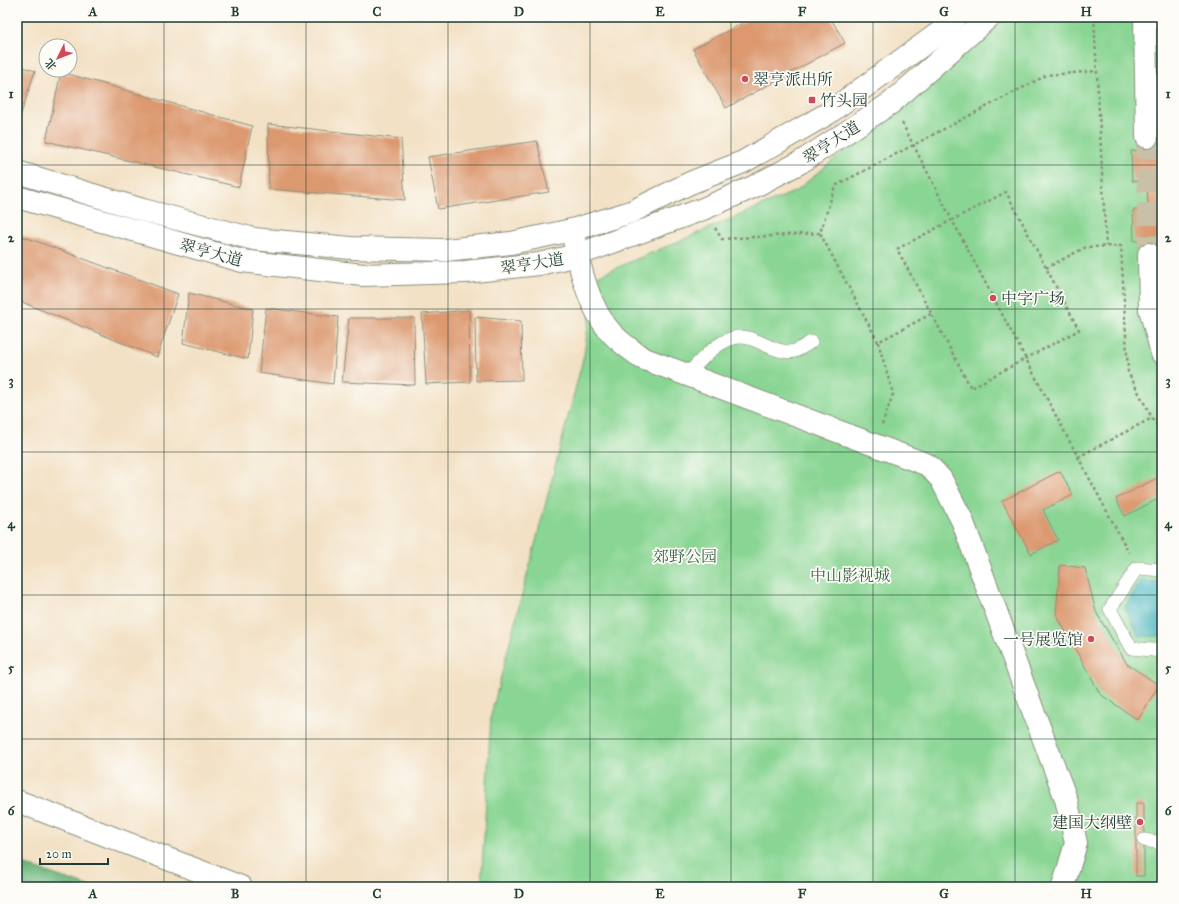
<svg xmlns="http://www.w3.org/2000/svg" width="1179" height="904" viewBox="0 0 1179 904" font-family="'IM FELL Great Primer','Noto Serif SC',serif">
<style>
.green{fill:#89d593;stroke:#548964}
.forest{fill:#6eb67d;stroke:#467a58}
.water{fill:#45b4be;stroke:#327879}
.building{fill:#dc9970}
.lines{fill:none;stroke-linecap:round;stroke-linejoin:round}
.minor-tunnel{stroke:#c9c0a8;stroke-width:22;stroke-dasharray:22 11;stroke-linecap:butt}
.service-casing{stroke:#898f7c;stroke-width:14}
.minor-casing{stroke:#898f7c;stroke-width:24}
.secondary-casing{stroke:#898f7c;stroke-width:24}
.path{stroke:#898f7c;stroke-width:2.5;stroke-dasharray:3 3;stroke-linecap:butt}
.service{stroke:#fff;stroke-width:13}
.minor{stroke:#fff;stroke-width:22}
.secondary{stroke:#fff;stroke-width:22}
.grid{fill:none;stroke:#1f3d34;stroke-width:1;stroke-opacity:0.55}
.poi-dot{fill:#d1495b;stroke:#fdfcf7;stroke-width:1.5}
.labels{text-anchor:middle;stroke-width:3.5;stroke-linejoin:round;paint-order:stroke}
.poi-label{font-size:16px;fill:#1f3d34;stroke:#fdfcf7;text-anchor:start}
.street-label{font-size:16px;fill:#1f3d34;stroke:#fdfcf7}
.park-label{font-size:16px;fill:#3a634c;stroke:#fdfcf7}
.neatline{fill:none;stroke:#1f3d34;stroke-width:1.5}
.grid-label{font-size:13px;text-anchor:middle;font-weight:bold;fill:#1f3d34}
</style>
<rect width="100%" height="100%" fill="#fdfcf7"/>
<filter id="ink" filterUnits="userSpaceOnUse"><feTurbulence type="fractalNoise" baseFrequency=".025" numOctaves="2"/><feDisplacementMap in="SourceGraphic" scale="8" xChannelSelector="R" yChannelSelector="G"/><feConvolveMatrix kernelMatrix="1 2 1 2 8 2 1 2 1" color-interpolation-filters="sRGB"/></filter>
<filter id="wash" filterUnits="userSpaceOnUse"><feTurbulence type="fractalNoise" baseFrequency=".012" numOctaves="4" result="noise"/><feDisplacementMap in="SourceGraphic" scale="16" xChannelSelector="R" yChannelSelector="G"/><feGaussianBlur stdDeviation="0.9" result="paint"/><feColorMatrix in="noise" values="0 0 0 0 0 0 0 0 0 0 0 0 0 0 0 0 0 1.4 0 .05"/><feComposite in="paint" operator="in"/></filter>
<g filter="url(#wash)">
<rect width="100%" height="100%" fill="#f3e1c5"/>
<polygon class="green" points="1006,17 1162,17 1162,887 481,887 491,715 584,355 595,277 796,191"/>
<polygon class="forest" points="17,862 91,887 17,887"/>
<polygon class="water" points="1140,581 1162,582 1162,636 1139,636 1125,608"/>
<g id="blocks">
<g class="building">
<polygon points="754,17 830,17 845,43 726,108 693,49"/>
<polygon points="17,65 35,71 17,126"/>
<polygon points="61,72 252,126 239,187 46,141"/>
<polygon points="268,124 401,139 405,200 269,189"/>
<polygon points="537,141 549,192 438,209 428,157"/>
<polygon points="1162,150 1162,240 1134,241 1133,210 1148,210 1147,181 1132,181 1131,151"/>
<polygon points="17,234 178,294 157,357 17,300"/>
<polygon points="189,293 253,309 248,359 183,343"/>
<polygon points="266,308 338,317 333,384 259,373"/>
<polygon points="469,310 470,382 426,384 422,314"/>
<polygon points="475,317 521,321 522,380 476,381"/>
<polygon points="349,318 414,318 415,385 342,382"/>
<polygon points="1060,471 1073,495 1043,510 1058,540 1031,554 1002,501"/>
<polygon points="1159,477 1162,483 1162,497 1125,516 1116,499"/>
<polygon points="1060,565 1085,568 1096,612 1127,664 1159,685 1138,720 1100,694 1056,614"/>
<rect x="1136" y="803" width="8" height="73"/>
</g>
</g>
</g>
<g filter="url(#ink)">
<use href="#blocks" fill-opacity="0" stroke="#898f7c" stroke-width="1"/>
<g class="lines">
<polyline class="minor-tunnel" points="1147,137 1149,254"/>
<g class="service-casing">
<g id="service">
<path d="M687 375C699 362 715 343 733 338 755 332 773 356 795 351 800 349 806 345 811 342"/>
<polyline points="1162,570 1137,568 1110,609 1131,648 1162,651"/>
<polyline points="1144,840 1162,843"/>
</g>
</g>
<g class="minor-casing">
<g id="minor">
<polyline points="1145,17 1147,137"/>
<path d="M572 230C578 261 588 306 609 330 617 341 631 349 642 358L928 465 941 479 962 520 1066 799 1076 843 1063 887"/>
<polyline points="1149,254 1150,309 1162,353"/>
<polyline points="17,801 241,887"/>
</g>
</g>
<g class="secondary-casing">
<g id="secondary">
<polyline points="17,172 143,210 254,239 351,248 445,250 511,243 572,230 631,212 690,183 743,162 827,114 939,33 956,17"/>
<polyline points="17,197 242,261 363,275 465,272 539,264 577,255 703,209 753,187 801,162 891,103 989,17"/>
</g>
</g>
<g class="path">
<polyline points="1094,17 1106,246"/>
<path d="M902 123 952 220 1006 192 1079 330 971 388 897 249 952 220C1011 331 1070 442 1129 553"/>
<polyline points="715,228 722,239 820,233"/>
<polyline points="1046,268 1086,247 1121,246 1128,372 1152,418"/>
<polyline points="878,342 820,233 835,186 1047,75 1097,71"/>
<polyline points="882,425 893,394 878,342 931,314"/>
<polyline points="1078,457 1152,418 1162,432"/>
</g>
<use href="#service" class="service"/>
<use href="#minor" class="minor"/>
<use href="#secondary" class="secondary"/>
</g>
</g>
<path class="grid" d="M164 17V887M306 17V887M448 17V887M590 17V887M731 17V887M873 17V887M1015 17V887M17 165H1162M17 309H1162M17 452H1162M17 595H1162M17 739H1162"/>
<g class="poi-dot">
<circle cx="745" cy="79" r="4"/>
<rect x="808" y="96" width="8" height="8" rx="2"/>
<circle cx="993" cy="298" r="4"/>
<circle cx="1091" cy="639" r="4"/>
<circle cx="1140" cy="822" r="4"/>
</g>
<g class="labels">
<g class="poi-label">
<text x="753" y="85">翠亨派出所</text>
<text x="820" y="106">竹头园</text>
<text x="1001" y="304">中字广场</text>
<text x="1083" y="645" text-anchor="end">一号展览馆</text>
<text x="1132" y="828" text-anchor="end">建国大纲壁</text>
</g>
<g class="street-label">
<text transform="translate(831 142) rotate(-33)" y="6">翠亨大道</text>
<text transform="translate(211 252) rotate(15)" y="6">翠亨大道</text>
<text transform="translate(532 263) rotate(-9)" y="6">翠亨大道</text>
</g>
<g class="park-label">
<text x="685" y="562">郊野公园</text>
<text x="850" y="581">中山影视城</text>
</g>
</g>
<rect width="1179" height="904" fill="none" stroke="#fdfcf7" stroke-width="44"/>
<g transform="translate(58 58) rotate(227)"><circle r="19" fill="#fdfcf7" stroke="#a4b0a9"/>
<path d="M0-3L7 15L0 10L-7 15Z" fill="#d1495b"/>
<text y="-6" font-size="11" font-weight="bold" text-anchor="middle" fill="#1f3d34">北</text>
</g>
<path d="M40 858v6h68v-6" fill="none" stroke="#1f3d34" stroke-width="2"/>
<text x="46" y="858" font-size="12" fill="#1f3d34" stroke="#fdfcf7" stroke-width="3" paint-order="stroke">20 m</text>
<rect x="22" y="22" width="1135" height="860" class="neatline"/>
<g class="grid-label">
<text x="93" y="16">A</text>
<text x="235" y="16">B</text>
<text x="377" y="16">C</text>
<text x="519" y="16">D</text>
<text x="660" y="16">E</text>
<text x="802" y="16">F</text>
<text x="944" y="16">G</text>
<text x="1086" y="16">H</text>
<text x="11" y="98">1</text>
<text x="1168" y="98">1</text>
<text x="11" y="242">2</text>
<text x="1168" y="242">2</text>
<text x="11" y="385">3</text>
<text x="1168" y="385">3</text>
<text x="11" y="528">4</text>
<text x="1168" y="528">4</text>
<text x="11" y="672">5</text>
<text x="1168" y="672">5</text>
<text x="11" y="815">6</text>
<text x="1168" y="815">6</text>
<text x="93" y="898">A</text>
<text x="235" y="898">B</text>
<text x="377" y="898">C</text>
<text x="519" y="898">D</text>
<text x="660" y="898">E</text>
<text x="802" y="898">F</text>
<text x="944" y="898">G</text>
<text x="1086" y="898">H</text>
</g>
</svg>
